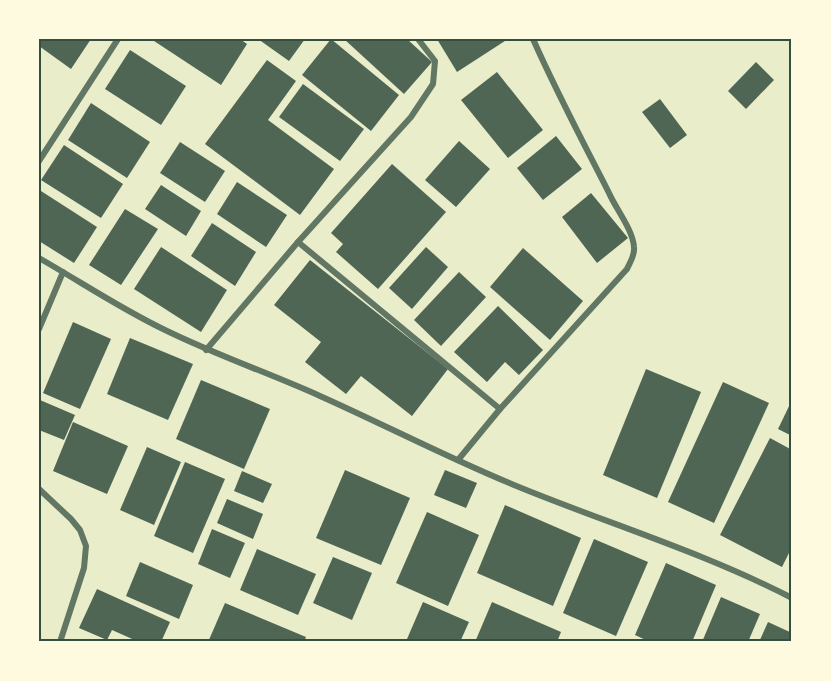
<svg xmlns="http://www.w3.org/2000/svg" width="831" height="681" viewBox="0 0 831 681" font-family="Spectral,serif">
<style>
.building{fill:#4f6655}
.lines{fill:none;stroke-linecap:round;stroke-linejoin:round}
.minor{stroke:#617663;stroke-width:6}
.neatline{fill:none;stroke:#344e41;stroke-width:2}
</style>
<rect width="100%" height="100%" fill="#e9edc9"/>
<g class="building">
<polygon points="39,39 91,39 71,69 39,46"/>
<polygon points="151,39 240,39 247,44 221,85"/>
<polygon points="258,39 305,39 289,61"/>
<polygon points="331,39 399,95 371,131 302,75"/>
<polygon points="344,39 407,39 432,62 404,94"/>
<polygon points="437,39 508,39 457,72"/>
<polygon points="130,50 186,86 161,125 105,89"/>
<polygon points="267,60 296,81 268,120 334,169 300,215 205,144"/>
<polygon points="756,62 774,80 746,109 728,91"/>
<polygon points="497,72 543,130 508,158 461,100"/>
<polygon points="303,84 364,129 340,161 279,117"/>
<polygon points="660,99 687,135 670,148 642,112"/>
<polygon points="91,103 150,142 127,178 68,140"/>
<polygon points="556,136 582,169 543,200 517,168"/>
<polygon points="459,141 490,169 456,207 425,180"/>
<polygon points="180,142 225,171 205,202 160,173"/>
<polygon points="64,145 123,184 101,218 41,180"/>
<polygon points="392,164 446,212 378,289 336,252 343,244 331,233"/>
<polygon points="237,182 287,215 266,247 217,214"/>
<polygon points="161,185 201,211 186,236 145,209"/>
<polygon points="41,191 97,227 74,263 39,241 39,193"/>
<polygon points="591,193 628,238 597,263 562,217"/>
<polygon points="125,209 158,229 121,285 89,265"/>
<polygon points="212,223 256,252 235,286 191,256"/>
<polygon points="161,247 227,290 201,332 134,289"/>
<polygon points="426,247 448,267 412,309 389,288"/>
<polygon points="523,248 583,301 550,340 490,287"/>
<polygon points="310,260 448,369 412,416 361,376 346,394 305,362 321,342 274,305"/>
<polygon points="459,272 486,297 441,346 414,320"/>
<polygon points="498,306 543,350 519,375 505,362 487,382 454,352"/>
<polygon points="73,322 111,339 80,409 43,393"/>
<polygon points="130,338 193,364 168,420 107,394"/>
<polygon points="646,369 701,392 657,498 603,475"/>
<polygon points="201,380 270,409 244,469 176,439"/>
<polygon points="723,382 769,403 714,523 668,502"/>
<polygon points="40,400 75,415 64,440 39,430"/>
<polygon points="792,400 792,436 778,429"/>
<polygon points="73,422 128,446 107,494 53,471"/>
<polygon points="770,438 792,450 792,547 782,567 720,535"/>
<polygon points="147,447 181,462 154,525 120,510"/>
<polygon points="185,462 225,479 193,553 154,536"/>
<polygon points="345,470 410,498 381,565 316,538"/>
<polygon points="445,470 477,483 466,508 434,495"/>
<polygon points="242,471 272,484 263,503 234,491"/>
<polygon points="227,499 263,514 253,539 217,523"/>
<polygon points="505,505 581,538 553,606 477,573"/>
<polygon points="427,512 479,535 448,606 396,583"/>
<polygon points="212,529 245,543 230,578 198,564"/>
<polygon points="594,539 648,562 616,636 563,613"/>
<polygon points="257,549 316,574 298,615 240,590"/>
<polygon points="333,557 372,573 352,620 313,603"/>
<polygon points="140,562 193,585 179,619 126,596"/>
<polygon points="666,563 716,585 692,642 650,642 635,635"/>
<polygon points="97,589 170,622 161,642 139,642 112,630 107,640 79,628"/>
<polygon points="721,597 760,614 748,642 702,642"/>
<polygon points="423,602 469,622 460,642 413,642 407,639"/>
<polygon points="492,602 561,632 557,642 475,642"/>
<polygon points="225,603 306,637 304,642 208,642"/>
<polygon points="768,622 792,633 792,642 759,642"/>
</g>
<g class="lines">
<g class="minor">
<polyline points="39,161 118,39"/>
<polyline points="298,242 500,409"/>
<path d="M39 258C81 282 121 309 165 330 216 355 269 373 320 396 385 425 448 458 514 485 606 523 703 552 792 598"/>
<polyline points="39,329 63,272"/>
<polyline points="206,350 298,242 411,117 433,84 435,61 418,39"/>
<path d="M458 460 500 409 627 269C630 262 635 256 634 247 633 230 616 209 609 193 583 142 556 91 533 39"/>
<polyline points="39,489 71,519 80,530 86,546 84,568 60,642"/>
</g>
</g>
<rect width="831" height="681" fill="none" stroke="#fefae0" stroke-width="81"/>
<rect x="40" y="40" width="750" height="600" class="neatline"/>
</svg>
